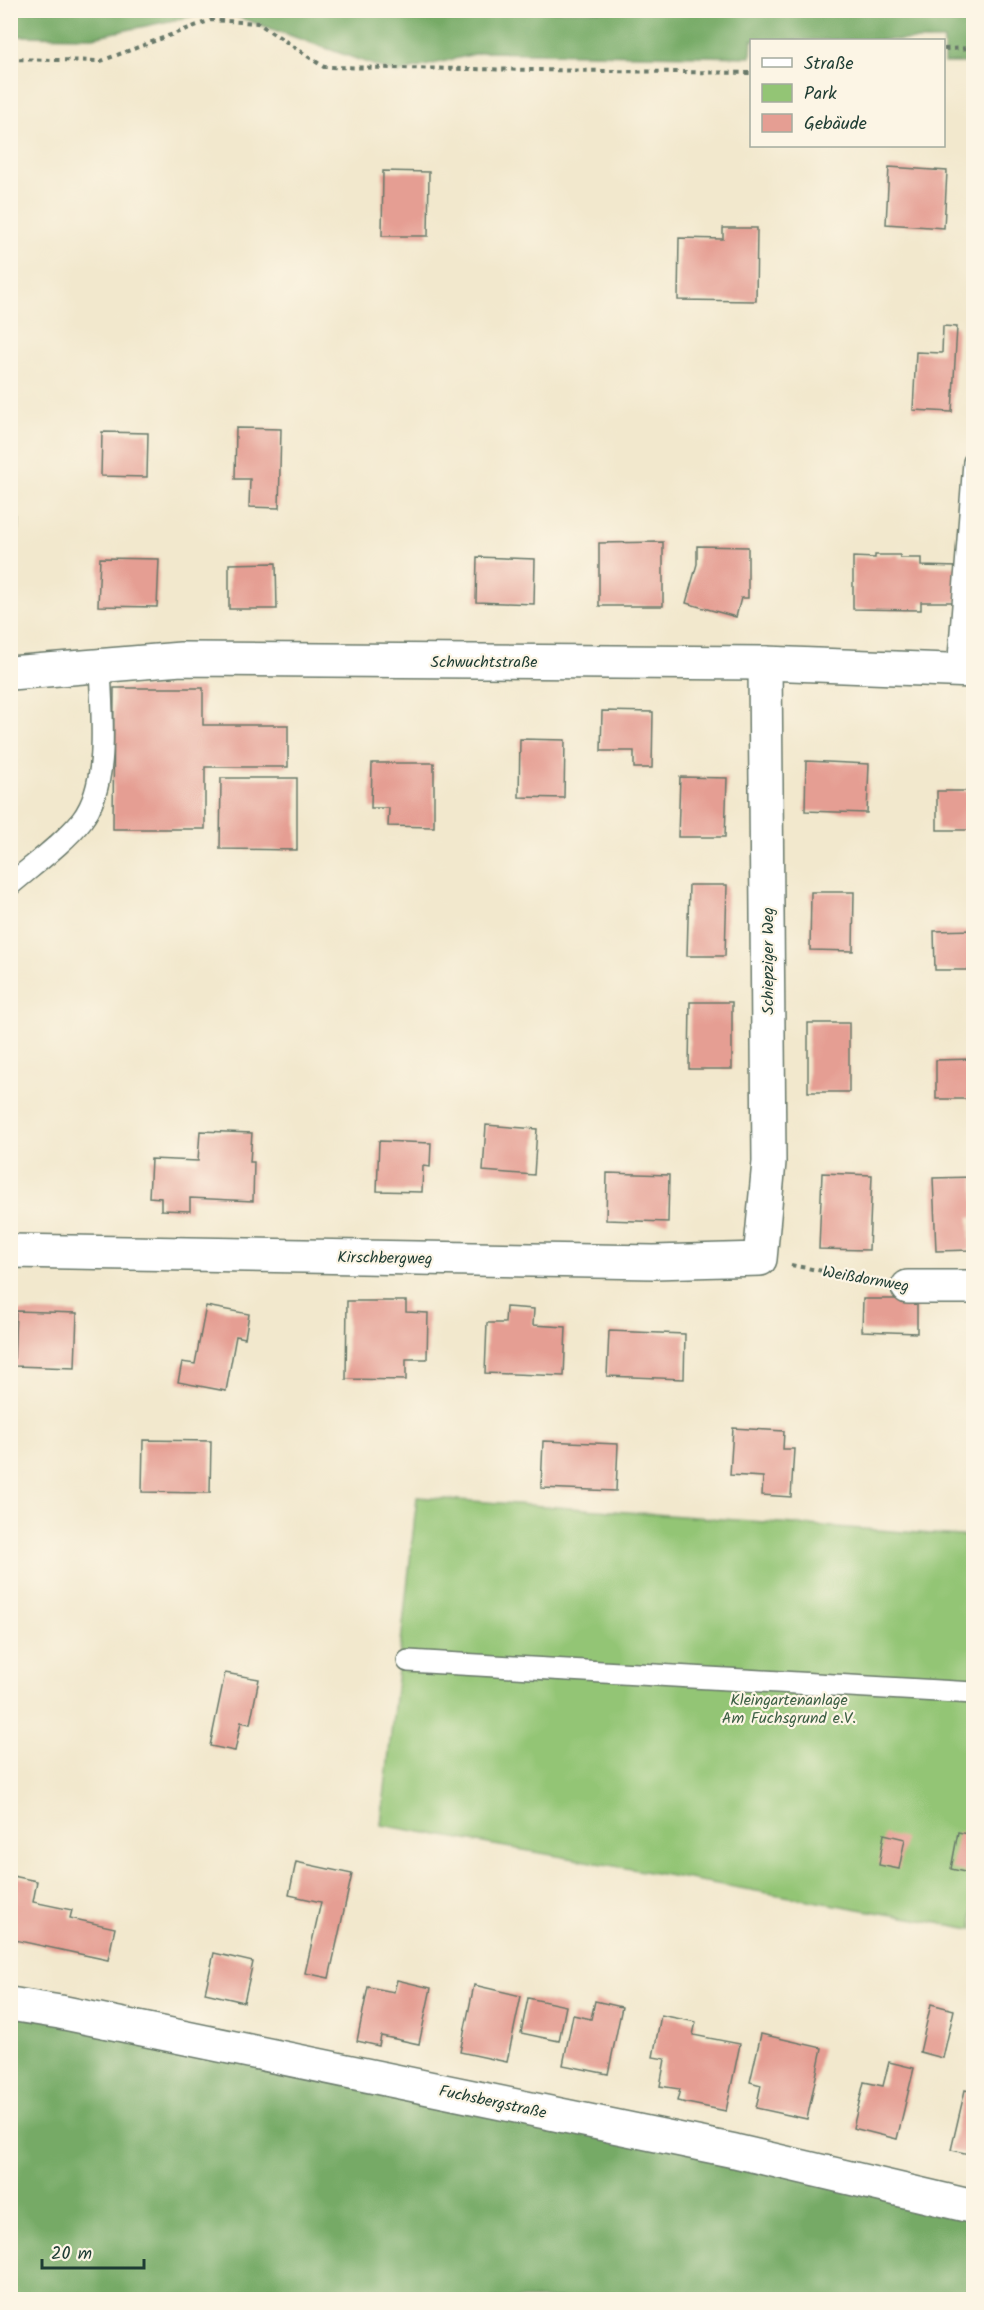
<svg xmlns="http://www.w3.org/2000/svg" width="984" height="2310" viewBox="0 0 984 2310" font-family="Kalam,sans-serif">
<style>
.green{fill:#93c575;stroke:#598154;stroke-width:1.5}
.forest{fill:#76aa66;stroke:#4a744d;stroke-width:1.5}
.building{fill:#e59e93}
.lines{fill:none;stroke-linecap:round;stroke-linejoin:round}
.lane-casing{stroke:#69796a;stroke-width:24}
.street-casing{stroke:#69796a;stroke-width:36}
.path{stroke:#69796a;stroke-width:4;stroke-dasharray:4.5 4.5;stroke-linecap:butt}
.lane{stroke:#fff;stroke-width:21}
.street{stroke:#fff;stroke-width:33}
.labels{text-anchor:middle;stroke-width:4.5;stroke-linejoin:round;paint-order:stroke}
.street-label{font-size:16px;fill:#1f3d34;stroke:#fcf5e5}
.park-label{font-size:16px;fill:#3c5f44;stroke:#fcf5e5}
</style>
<rect width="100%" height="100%" fill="#fcf5e5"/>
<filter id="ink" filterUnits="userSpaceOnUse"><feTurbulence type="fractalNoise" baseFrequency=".0167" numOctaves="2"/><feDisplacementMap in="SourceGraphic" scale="12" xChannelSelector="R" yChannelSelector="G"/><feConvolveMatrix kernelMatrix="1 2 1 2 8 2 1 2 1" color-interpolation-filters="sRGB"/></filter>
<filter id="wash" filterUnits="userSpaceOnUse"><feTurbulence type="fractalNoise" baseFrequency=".008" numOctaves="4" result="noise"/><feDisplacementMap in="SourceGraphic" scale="24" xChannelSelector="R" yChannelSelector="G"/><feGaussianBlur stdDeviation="1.35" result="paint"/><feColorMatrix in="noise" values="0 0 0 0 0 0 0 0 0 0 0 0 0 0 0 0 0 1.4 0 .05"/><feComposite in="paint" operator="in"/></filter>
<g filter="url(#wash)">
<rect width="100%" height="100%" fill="#f2e8cd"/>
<polygon class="green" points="417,1497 973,1537 973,1929 381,1825"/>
<g class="forest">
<polygon points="11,10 218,10 218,11 93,37 11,36"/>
<polygon points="221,11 973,11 973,63 944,63 944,40 752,40 751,57 483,52 396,73"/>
<polygon points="10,2004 973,2207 973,2299 11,2299"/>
</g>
<g id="blocks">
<g class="building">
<polygon points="889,167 947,171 944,228 886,224"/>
<polygon points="383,171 429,172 428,236 382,236"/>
<polygon points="723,228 757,228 756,301 678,300 679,238 723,239"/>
<polygon points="943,326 957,327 952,412 913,410 916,352 942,353"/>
<polygon points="236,428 281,429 279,508 249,507 250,479 235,479"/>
<polygon points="102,432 148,433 147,477 101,476"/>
<polygon points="10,498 15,498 13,579 10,579"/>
<polygon points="663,542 663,606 599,606 599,543"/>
<polygon points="697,546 748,547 748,598 741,598 736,617 686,603 697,564"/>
<polygon points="875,555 900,555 900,558 921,558 921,566 958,567 957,602 921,602 921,610 853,609 853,557 875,558"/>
<polygon points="477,557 535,559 534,604 476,602"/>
<polygon points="100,558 159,559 157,607 98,606"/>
<polygon points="276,563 277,609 229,609 229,564"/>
<polygon points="114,688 203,688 203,725 288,725 288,767 205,767 205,829 113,829"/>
<polygon points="602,711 653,712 652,768 634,768 634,751 601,751"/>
<polygon points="520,739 565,740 564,798 519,797"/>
<polygon points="806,761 869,764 867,813 805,811"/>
<polygon points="372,763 434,763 434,827 388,826 389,808 371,808"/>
<polygon points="680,777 727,778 725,837 678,837"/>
<polygon points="221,778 297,778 297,850 220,849"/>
<rect x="937" y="791" width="37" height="39"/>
<polygon points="689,885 727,885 725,956 687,956"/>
<polygon points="811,892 854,892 853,951 810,950"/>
<polygon points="974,930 974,970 935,970 934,931"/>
<polygon points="690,1002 732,1002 732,1069 689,1069"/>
<rect x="808" y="1023" width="41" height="69"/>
<polygon points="974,1059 974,1099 936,1099 936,1060"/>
<polygon points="486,1125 537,1129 534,1175 483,1171"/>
<polygon points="200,1131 252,1133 250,1162 254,1162 253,1201 190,1198 190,1211 161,1210 161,1198 149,1197 151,1159 198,1161"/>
<polygon points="379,1141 431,1143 430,1167 423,1166 422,1192 377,1191"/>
<polygon points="607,1173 669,1175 668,1222 606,1220"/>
<polygon points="822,1173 872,1175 869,1250 819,1249"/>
<polygon points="974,1177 974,1217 969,1217 970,1250 936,1251 933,1178"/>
<polygon points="863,1299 917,1299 917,1333 862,1331"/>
<polygon points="347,1301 406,1301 406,1312 428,1313 427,1359 406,1359 406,1380 346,1379"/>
<polygon points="206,1306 249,1314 245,1338 236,1336 226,1391 178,1382 182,1362 195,1364"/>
<polygon points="506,1307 534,1309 533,1325 566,1327 564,1376 485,1373 487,1323 505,1323"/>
<polygon points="16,1311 77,1313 75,1368 14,1366"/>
<polygon points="609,1331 685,1334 684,1379 607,1376"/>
<polygon points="733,1428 784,1431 783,1449 794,1449 791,1497 762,1495 763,1477 730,1475"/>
<polygon points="143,1440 211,1441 210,1493 142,1492"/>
<polygon points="543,1441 618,1444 616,1491 541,1488"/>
<polygon points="225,1673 259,1679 250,1724 241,1722 235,1751 210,1746"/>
<polygon points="958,1832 974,1835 974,1874 951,1869"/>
<polygon points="884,1834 905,1839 899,1869 879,1865"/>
<polygon points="296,1862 352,1874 329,1978 305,1973 321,1902 289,1895"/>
<polygon points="13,1876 37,1881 33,1902 72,1910 70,1918 115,1928 108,1960 10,1939 10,1889"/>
<polygon points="214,1953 253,1962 244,2002 205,1993"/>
<polygon points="397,1980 431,1988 419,2044 381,2036 379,2046 357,2041 368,1987 394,1992"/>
<polygon points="474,1985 521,1996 507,2062 460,2052"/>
<polygon points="528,1998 566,2006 559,2041 521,2033"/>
<polygon points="595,2001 622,2007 608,2074 563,2065 573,2015 591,2019"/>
<polygon points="931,2004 954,2010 943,2058 920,2052"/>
<polygon points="661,2015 696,2022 693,2035 740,2044 726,2111 677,2101 680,2089 660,2086 665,2059 653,2057"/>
<polygon points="761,2034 822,2048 807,2119 756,2108 761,2085 750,2082"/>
<polygon points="889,2062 914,2068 897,2139 853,2128 864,2082 883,2086"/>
<polygon points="965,2090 974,2092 974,2155 951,2150"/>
</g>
</g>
</g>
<g filter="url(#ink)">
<use href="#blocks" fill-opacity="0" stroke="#69796a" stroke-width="1.5"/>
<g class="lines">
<g class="lane-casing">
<g id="lane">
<polyline points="958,671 974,462"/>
<path d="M10 885C32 866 65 842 82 820 111 782 101 711 100 666"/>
<polyline points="408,1661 974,1693"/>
</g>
</g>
<g class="street-casing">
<g id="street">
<polyline points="10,673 181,659 765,663 974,671"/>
<polyline points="10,1251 654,1262 760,1259 769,1162 765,663"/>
<polyline points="908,1287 974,1287"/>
<polyline points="10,2004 60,2012 735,2151 974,2207"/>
</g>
</g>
<g class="path">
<polyline points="944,49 974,48"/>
<polyline points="10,59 101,61 211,20 258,23 324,67 752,73"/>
<polyline points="791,1265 875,1281"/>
</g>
<use href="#lane" class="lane"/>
<use href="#street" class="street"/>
</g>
</g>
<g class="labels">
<g class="street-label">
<text x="484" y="667">Schwuchtstraße</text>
<text transform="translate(767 961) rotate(-90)" y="6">Schiepziger Weg</text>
<text transform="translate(385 1257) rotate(1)" y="6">Kirschbergweg</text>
<text transform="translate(866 1278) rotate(10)" y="6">Weißdornweg</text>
<text transform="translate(493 2101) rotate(12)" y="6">Fuchsbergstraße</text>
</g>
<g class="park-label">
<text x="789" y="1705">Kleingartenanlage<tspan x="789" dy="18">Am Fuchsgrund e.V.</tspan></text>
</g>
</g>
<rect width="984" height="2310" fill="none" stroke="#fcf5e5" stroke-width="36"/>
<rect x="750" y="39" width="195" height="108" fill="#fcf5e5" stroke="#a4ab9e" stroke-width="1.5"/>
<rect x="762" y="58" width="30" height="9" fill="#ffffff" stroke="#a4ab9e" stroke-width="1.5"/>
<text x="804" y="69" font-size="18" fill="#1f3d34">Straße</text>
<rect x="762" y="84" width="30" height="18" fill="#93c575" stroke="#a4ab9e" stroke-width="1.5"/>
<text x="804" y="99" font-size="18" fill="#1f3d34">Park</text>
<rect x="762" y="114" width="30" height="18" fill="#e59e93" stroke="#a4ab9e" stroke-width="1.5"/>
<text x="804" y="129" font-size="18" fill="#1f3d34">Gebäude</text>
<path d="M42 2259v9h102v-9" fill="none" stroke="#1f3d34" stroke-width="3"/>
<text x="51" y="2259" font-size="18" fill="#1f3d34" stroke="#fcf5e5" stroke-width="4.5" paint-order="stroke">20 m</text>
</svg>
